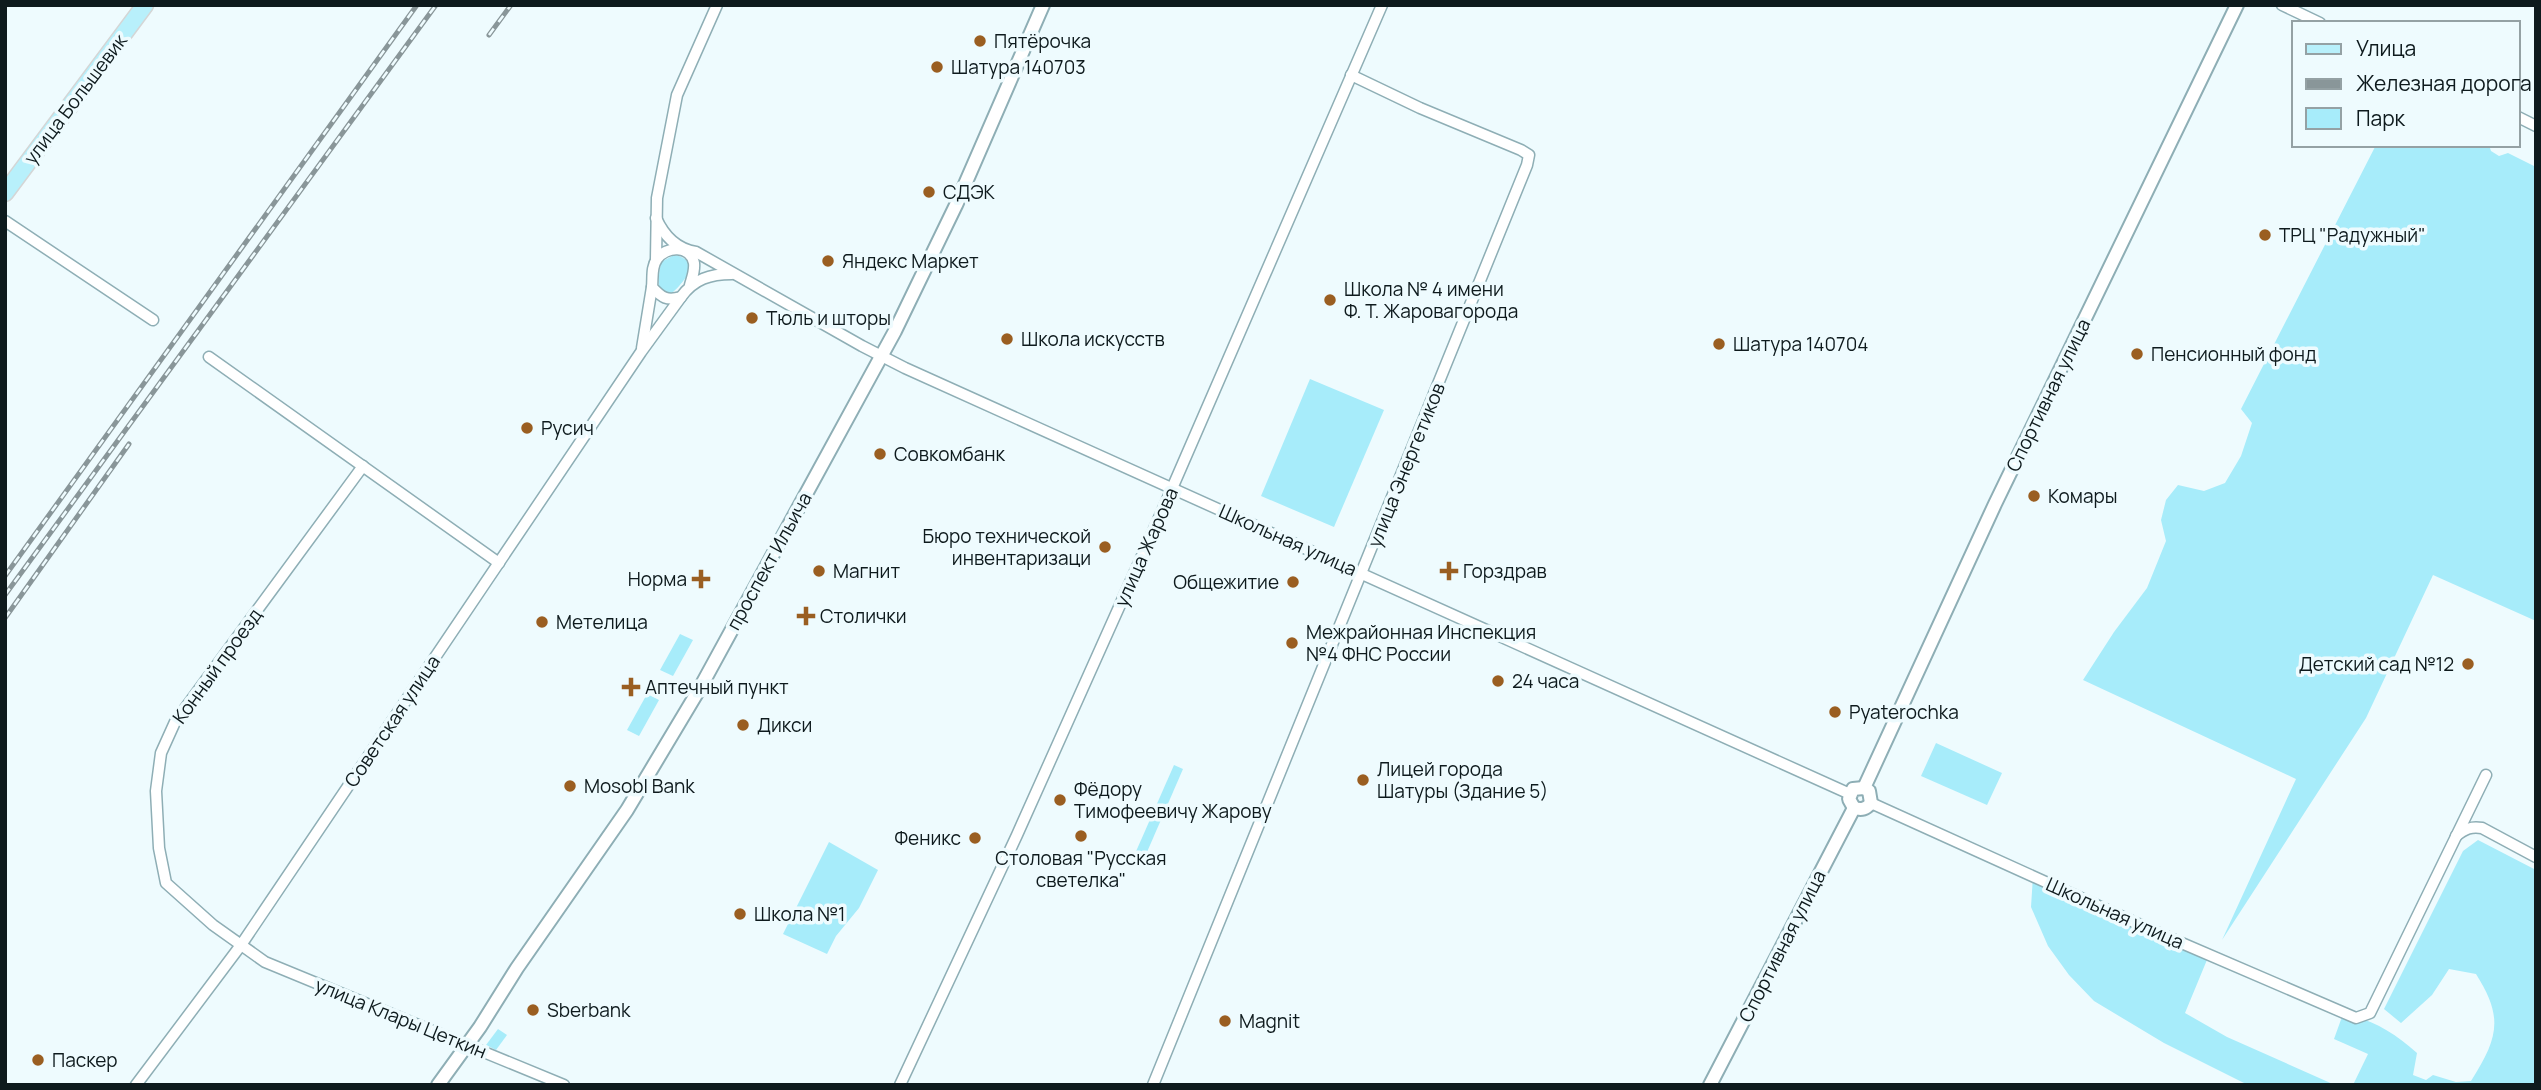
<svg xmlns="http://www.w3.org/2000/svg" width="2541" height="1090" viewBox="0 0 2541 1090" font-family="Manrope,sans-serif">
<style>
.green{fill:#a7ecfa}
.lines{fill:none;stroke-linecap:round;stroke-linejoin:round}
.minor-casing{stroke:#8eaeb5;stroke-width:13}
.tertiary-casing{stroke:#8eaeb5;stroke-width:16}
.primary-casing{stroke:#d4d6d6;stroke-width:19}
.minor{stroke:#fff;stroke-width:10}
.tertiary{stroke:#fff;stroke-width:12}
.primary{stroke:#b8f0fb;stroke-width:16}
.rail-casing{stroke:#899699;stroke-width:5}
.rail{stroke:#eefbfe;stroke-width:2.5;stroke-dasharray:8;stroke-linecap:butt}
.poi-dot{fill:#9a5e21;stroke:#eefbfe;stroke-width:2.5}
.labels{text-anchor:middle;stroke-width:7;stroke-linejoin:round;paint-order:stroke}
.poi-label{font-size:19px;fill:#0e1a1d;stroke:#eefbfe;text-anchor:start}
.street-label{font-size:19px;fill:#0e1a1d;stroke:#eefbfe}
</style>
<rect width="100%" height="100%" fill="#eefbfe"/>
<g class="green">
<polygon points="2376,145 2489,145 2491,151 2499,156 2508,153 2536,167 2536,621 2433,575 2366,718 2222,940 2296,779 2083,680 2114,632 2147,588 2166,541 2161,520 2166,500 2178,485 2204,491 2225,483 2241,456 2252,423 2241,409"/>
<path d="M674 255C684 257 689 260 691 270 687 276 664 312 659 285 658 278 660 269 661 262Z"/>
<polygon points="1310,379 1384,410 1334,527 1261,496"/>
<polygon points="680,634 693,640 673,676 660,670"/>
<polygon points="647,694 659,700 639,736 627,730"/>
<polygon points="1936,743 2002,773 1987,805 1921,776"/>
<polygon points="1174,765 1183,769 1144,859 1134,856"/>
<path d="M2478 840 2536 870V1085H2353L2368 1054 2334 1039 2343 1014C2373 1019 2394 1033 2417 1053L2413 1075 2426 1080 2433 1075 2456 1082 2471 1081C2498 1038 2504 1018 2476 974L2449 969 2432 995 2401 1023 2384 1009 2463 851Z"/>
<polygon points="829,842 878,870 859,908 836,936 827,954 783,934"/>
<polygon points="2033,876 2209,955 2185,1013 2227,1037 2335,1085 2248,1085 2164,1043 2094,1001 2069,975 2048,946 2031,907"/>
<polygon points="498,1029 507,1035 496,1050 486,1045"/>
</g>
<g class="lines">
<g class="minor-casing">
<g id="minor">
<polyline points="2282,5 2320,23"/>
<polyline points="2518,117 2536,126"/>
<path d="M656 218C664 236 677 249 696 252L862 346 905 368 1850 794"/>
<polyline points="5,221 153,320"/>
<polyline points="656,259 657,198 677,95 717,5"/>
<path d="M690 285C692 278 695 271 694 263 690 245 666 246 657 259 651 267 653 278 652 287 662 298 667 301 681 297 694 279 710 274 732 274"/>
<polyline points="642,348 652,287"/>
<polyline points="209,357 499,563"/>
<polyline points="363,466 175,722 161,753 156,791 159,848 166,883 213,925 265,962 564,1085"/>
<polyline points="1871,803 2156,932 2356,1018 2370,1013 2486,775"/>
<path d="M2456 836C2465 829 2471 826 2482 828L2536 857"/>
<polyline points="136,1085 241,945 641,352 681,297"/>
<polyline points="900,1085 1017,835 1167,500 1382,5"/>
<polyline points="1153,1085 1527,165 1529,155 1521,150 1420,108 1351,75"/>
</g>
</g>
<g class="tertiary-casing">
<g id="tertiary">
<polyline points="1864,788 1995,504 2237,5"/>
<path d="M1854 808C1862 810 1866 809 1871 803L1869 791 1864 788"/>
<polyline points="1854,808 1849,799 1853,789 1864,788"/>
<polyline points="438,1085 480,1027 517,968 627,810 700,688 895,331 956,205 1043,5"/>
<polyline points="1710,1085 1854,808"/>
</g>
</g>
<g class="primary-casing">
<polyline id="primary" points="5,193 145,5"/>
</g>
<use href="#minor" class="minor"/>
<use href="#tertiary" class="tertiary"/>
<use href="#primary" class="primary"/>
<g class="rail-casing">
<g id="rail">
<polyline points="489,35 511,5"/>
<polyline points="5,576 417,5"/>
<polyline points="5,595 436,5"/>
<polyline points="5,618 129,444"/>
</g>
</g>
<use href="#rail" class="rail"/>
</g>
<g class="poi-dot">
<circle cx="980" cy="41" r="7"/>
<circle cx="937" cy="67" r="7"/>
<circle cx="929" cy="192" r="7"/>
<circle cx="2265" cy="235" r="7"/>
<circle cx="828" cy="261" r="7"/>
<circle cx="1330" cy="300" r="7"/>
<circle cx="752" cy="318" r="7"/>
<circle cx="1007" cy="339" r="7"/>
<circle cx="1719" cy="344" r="7"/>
<circle cx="2137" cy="354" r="7"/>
<circle cx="527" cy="428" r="7"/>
<circle cx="880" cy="454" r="7"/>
<circle cx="2034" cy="496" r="7"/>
<circle cx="1105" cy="547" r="7"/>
<circle cx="819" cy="571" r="7"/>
<path d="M1445.5 560.5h7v7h7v7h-7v7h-7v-7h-7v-7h7z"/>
<path d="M697.5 568.5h7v7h7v7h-7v7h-7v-7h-7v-7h7z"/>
<circle cx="1293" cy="582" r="7"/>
<path d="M802.5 605.5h7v7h7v7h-7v7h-7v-7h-7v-7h7z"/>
<circle cx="542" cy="622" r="7"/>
<circle cx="1292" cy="643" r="7"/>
<circle cx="2468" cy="664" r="7"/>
<circle cx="1498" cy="681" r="7"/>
<path d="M627.5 676.5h7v7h7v7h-7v7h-7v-7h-7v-7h7z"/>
<circle cx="1835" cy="712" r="7"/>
<circle cx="743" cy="725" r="7"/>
<circle cx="1363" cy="780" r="7"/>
<circle cx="570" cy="786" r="7"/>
<circle cx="1060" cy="800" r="7"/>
<circle cx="1081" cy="836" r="7"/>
<circle cx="975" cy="838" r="7"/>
<circle cx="740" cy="914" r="7"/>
<circle cx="533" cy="1010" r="7"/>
<circle cx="1225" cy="1021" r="7"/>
<circle cx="38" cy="1060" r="7"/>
</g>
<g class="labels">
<g class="poi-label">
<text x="994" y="48">Пятёрочка</text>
<text x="951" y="74">Шатура 140703</text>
<text x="943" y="199">СДЭК</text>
<text x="2279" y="242">ТРЦ "Радужный"</text>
<text x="842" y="268">Яндекс Маркет</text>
<text x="1344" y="296">Школа № 4 имени<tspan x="1344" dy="22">Ф. Т. Жаровагорода</tspan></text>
<text x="766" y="325">Тюль и шторы</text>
<text x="1021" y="346">Школа искусств</text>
<text x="1733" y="351">Шатура 140704</text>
<text x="2151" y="361">Пенсионный фонд</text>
<text x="541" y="435">Русич</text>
<text x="894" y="461">Совкомбанк</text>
<text x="2048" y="503">Комары</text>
<text x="1091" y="543" text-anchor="end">Бюро технической<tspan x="1091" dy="22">инвентаризаци</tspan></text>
<text x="833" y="578">Магнит</text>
<text x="1463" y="578">Горздрав</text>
<text x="687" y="586" text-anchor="end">Норма</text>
<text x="1279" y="589" text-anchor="end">Общежитие</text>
<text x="820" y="623">Столички</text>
<text x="556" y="629">Метелица</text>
<text x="1306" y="639">Межрайонная Инспекция<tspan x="1306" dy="22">№4 ФНС России</tspan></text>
<text x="2454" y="671" text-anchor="end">Детский сад №12</text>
<text x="1512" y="688">24 часа</text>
<text x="645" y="694">Аптечный пункт</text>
<text x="1849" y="719">Pyaterochka</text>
<text x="757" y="732">Дикси</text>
<text x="1377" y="776">Лицей города<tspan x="1377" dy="22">Шатуры (Здание 5)</tspan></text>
<text x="584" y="793">Mosobl Bank</text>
<text x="1074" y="796">Фёдору<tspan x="1074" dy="22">Тимофеевичу Жарову</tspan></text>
<text x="961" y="845" text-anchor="end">Феникс</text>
<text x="1081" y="865" text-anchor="middle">Столовая "Русская<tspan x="1081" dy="22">светелка"</tspan></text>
<text x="754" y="921">Школа №1</text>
<text x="547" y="1017">Sberbank</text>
<text x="1239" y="1028">Magnit</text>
<text x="52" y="1067">Паскер</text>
</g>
<g class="street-label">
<text transform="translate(75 99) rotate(-53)" y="7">улица Большевик</text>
<text transform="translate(2048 395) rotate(-64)" y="7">Спортивная улица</text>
<text transform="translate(1406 465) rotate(-68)" y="7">улица Энергетиков</text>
<text transform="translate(1288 540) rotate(24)" y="7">Школьная улица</text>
<text transform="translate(1146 547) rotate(-66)" y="7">улица Жарова</text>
<text transform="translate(769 561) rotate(-61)" y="7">проспект Ильича</text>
<text transform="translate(217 666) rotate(-54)" y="7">Конный проезд</text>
<text transform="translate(392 721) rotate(-56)" y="7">Советская улица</text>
<text transform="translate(2115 913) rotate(24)" y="7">Школьная улица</text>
<text transform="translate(1782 946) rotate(-63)" y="7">Спортивная улица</text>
<text transform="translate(401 1018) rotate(22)" y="7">улица Клары Цеткин</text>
</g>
</g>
<rect width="2541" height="1090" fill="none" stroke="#0e1a1d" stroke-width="14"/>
<rect x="2292" y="21" width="228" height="126" fill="#eefbfe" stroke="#94a1a4" stroke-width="2"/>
<rect x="2306" y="44" width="35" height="10" fill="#b8f0fb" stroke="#94a1a4" stroke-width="2"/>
<text x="2356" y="56" font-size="21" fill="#0e1a1d">Улица</text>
<rect x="2306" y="79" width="35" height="10" fill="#899699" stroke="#94a1a4" stroke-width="2"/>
<text x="2356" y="91" font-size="21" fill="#0e1a1d">Железная дорога</text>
<rect x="2306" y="108" width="35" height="21" fill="#a7ecfa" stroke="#94a1a4" stroke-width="2"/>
<text x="2356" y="126" font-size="21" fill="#0e1a1d">Парк</text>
</svg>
